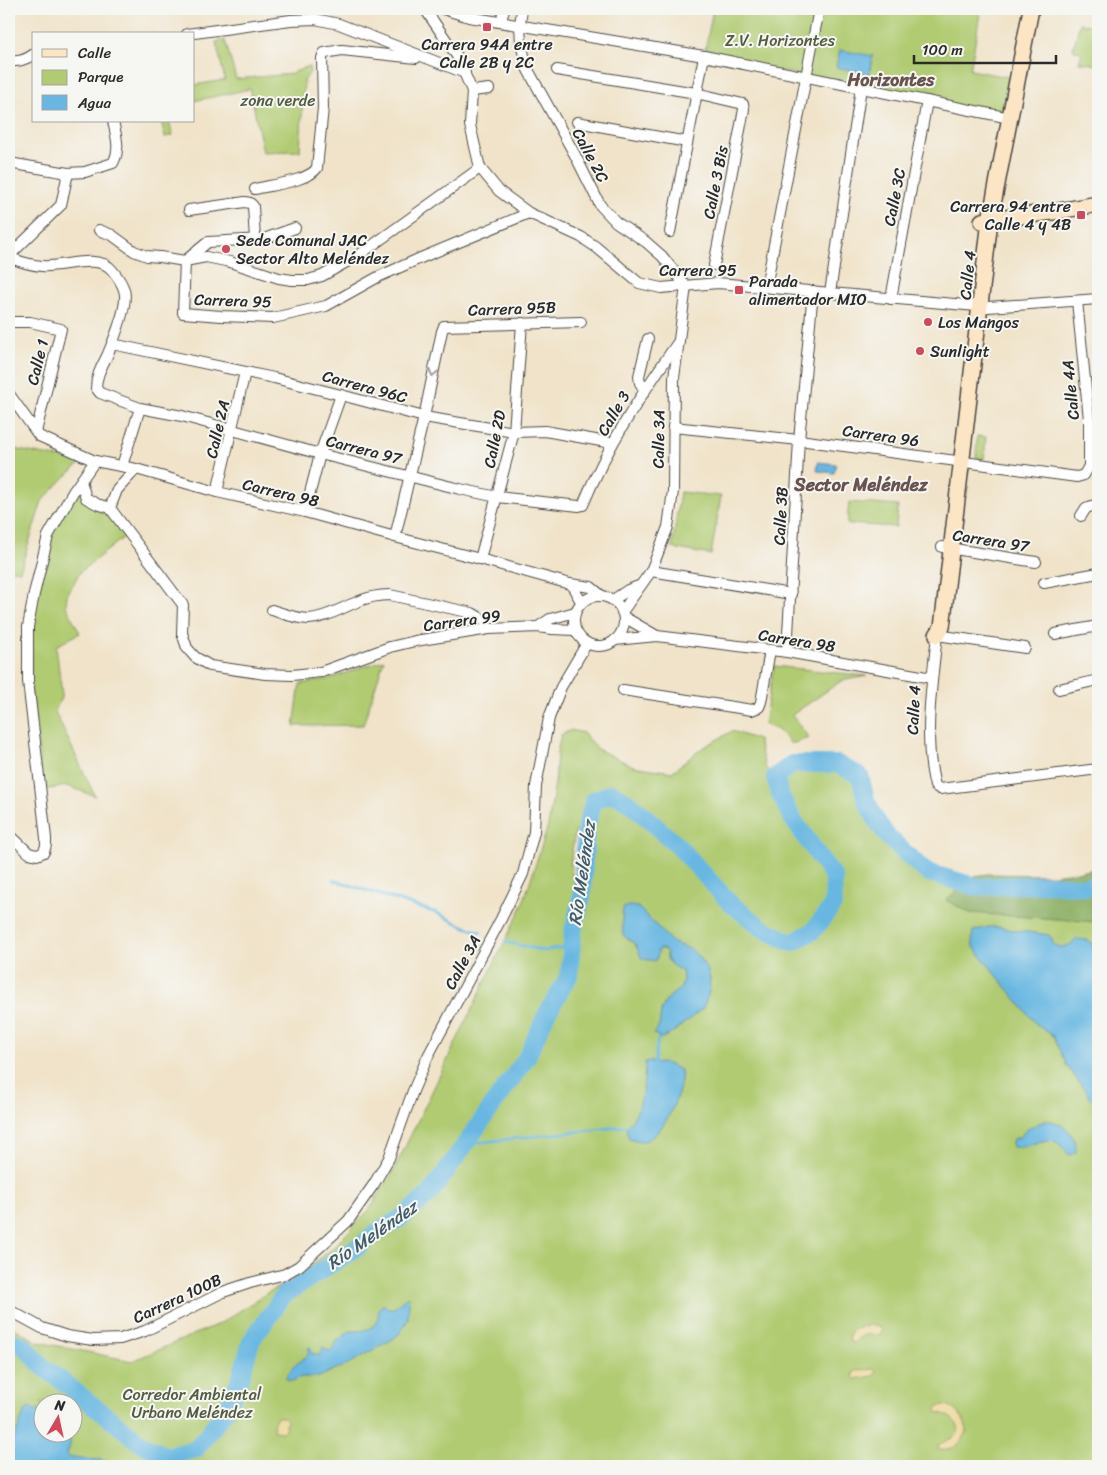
<svg xmlns="http://www.w3.org/2000/svg" width="1107" height="1475" viewBox="0 0 1107 1475" font-family="Sriracha,sans-serif">
<style>
.green{fill:#b0cb71;stroke:#6e7b4e;fill-rule:evenodd}
.forest{fill:#8caf63;stroke:#5c6d47}
.sand{fill:#eeda9e;stroke:#8c8264}
.water{fill:#67b7e2;stroke:#497186}
.lines{fill:none;stroke-linecap:round;stroke-linejoin:round}
.stream{stroke:#67b7e2;stroke-width:3}
.river{stroke:#67b7e2;stroke-width:18}
.street-casing{stroke:#494743;stroke-width:12}
.secondary-casing{stroke:#494743;stroke-width:18}
.street{stroke:#fff;stroke-width:10}
.secondary{stroke:#fce5c4;stroke-width:15}
.oneway{stroke:#a0a0a0}
.poi-dot{fill:#d1495b;stroke:#f6f6f2;stroke-width:2}
.labels{text-anchor:middle;stroke-width:4;stroke-linejoin:round;paint-order:stroke}
.park-label{font-size:16px;fill:#535b40;stroke:#f6f6f2}
.poi-label{font-size:16px;fill:#2b2b2b;stroke:#f6f6f2;text-anchor:start}
.street-label{font-size:16px;fill:#2b2b2b;stroke:#f6f6f2}
.neighbourhood-label{font-size:18px;font-weight:bold;fill:#68534e;stroke:#f6f6f2}
.water-label{font-size:18px;font-style:italic;fill:#405c6b;stroke:#f6f6f2}
</style>
<rect width="100%" height="100%" fill="#f6f6f2"/>
<filter id="ink" filterUnits="userSpaceOnUse"><feTurbulence type="fractalNoise" baseFrequency=".02" numOctaves="2"/><feDisplacementMap in="SourceGraphic" scale="10" xChannelSelector="R" yChannelSelector="G"/><feConvolveMatrix kernelMatrix="1 2 1 2 8 2 1 2 1" color-interpolation-filters="sRGB"/></filter>
<filter id="wash" filterUnits="userSpaceOnUse"><feTurbulence type="fractalNoise" baseFrequency=".0096" numOctaves="4" result="noise"/><feDisplacementMap in="SourceGraphic" scale="20" xChannelSelector="R" yChannelSelector="G"/><feGaussianBlur stdDeviation="1.12" result="paint"/><feColorMatrix in="noise" values="0 0 0 0 0 0 0 0 0 0 0 0 0 0 0 0 0 1.4 0 .05"/><feComposite in="paint" operator="in"/></filter>
<g filter="url(#wash)">
<rect width="100%" height="100%" fill="#f0e3c9"/>
<g class="green">
<polygon points="713,9 800,9 818,12 819,9 981,9 970,70 1008,77 1001,116 704,56"/>
<polygon points="1080,23 1098,27 1098,65 1079,62 1082,53 1073,49"/>
<polygon points="225,40 236,79 290,74 309,66 310,72 304,81 300,151 263,152 250,89 194,101 194,85 225,80 216,42"/>
<polygon points="161,121 169,121 173,135 165,137"/>
<polygon points="977,436 986,437 984,459 976,458"/>
<polygon points="9,446 19,450 82,462 65,477 42,501 20,571 9,569"/>
<polygon points="81,483 86,497 109,509 128,534 80,572 67,595 66,606 80,633 56,646 62,695 55,712 95,796 67,786 43,790 30,681 30,631 49,537"/>
<polygon points="680,492 721,496 711,555 672,548"/>
<polygon points="849,502 898,506 896,527 847,524"/>
<polygon points="384,660 363,725 294,726 300,684 331,678"/>
<polygon points="774,666 867,676 841,681 792,715 809,738 791,744 778,730 764,724"/>
<path d="M571 730 583 733 597 749 633 766 672 772 701 749 732 731 758 740 765 767 775 777 792 764H837L860 776 866 800 876 820 887 836 926 872 977 887 1098 882V1466H9V1325L38 1342 132 1361 221 1323 267 1293 290 1281 331 1250 369 1210 392 1174 522 906 548 826 555 783 557 752 561 735ZM586 828V829L582 892C565 877 572 852 575 832ZM42 1402H72V1432H42Z"/>
</g>
<polygon class="forest" points="1098,869 1098,922 970,913 946,900 975,876 987,874 1053,875"/>
<g class="sand">
<path d="M871 1325 879 1327 882 1330 881 1334C869 1336 864 1331 854 1343H851L849 1338 852 1330 860 1327Z"/>
<polygon points="875,1369 876,1372 874,1376 855,1379 853,1377 854,1372 858,1370"/>
<path d="M943 1405C955 1405 965 1419 967 1431 963 1442 951 1454 938 1449V1445C943 1442 952 1439 956 1435 964 1428 951 1416 944 1414 942 1413 939 1413 936 1412L937 1408Z"/>
<polygon points="279,1417 284,1417 287,1420 285,1429 282,1432 273,1431 274,1426 273,1424 276,1418"/>
</g>
<g class="water">
<polygon points="840,50 873,56 869,74 836,67"/>
<polygon points="818,462 836,464 834,473 817,471"/>
<path d="M630 906 638 907 673 943 691 949 698 956 708 971 710 978 709 993 703 1008 676 1030 667 1036 658 1039 659 1036 653 1034C662 1025 659 1022 661 1012 664 1000 672 994 681 988L683 979 682 971C673 966 665 963 667 952L663 949H659L656 961 642 959 635 944 625 937 623 934 622 913 624 907Z"/>
<path d="M989 927H1001L1012 930 1049 935 1052 939 1053 944C1062 950 1070 946 1077 939L1087 940 1093 944 1094 949 1098 952V1108L1067 1066 1053 1036 1037 1025 973 946 972 938 973 931Z"/>
<path d="M650 1061 654 1063C662 1061 673 1065 681 1071 684 1089 664 1137 644 1141 639 1142 633 1139 629 1138 627 1134 626 1130 628 1126 630 1121 636 1116 638 1109 643 1097 645 1075 645 1062Z"/>
<path d="M1045 1121C1061 1120 1078 1135 1076 1152L1069 1156C1066 1152 1063 1147 1058 1143 1045 1134 1028 1150 1013 1147L1012 1143 1013 1139 1020 1137 1025 1131 1035 1125Z"/>
<path d="M408 1296 409 1301 408 1319 401 1332 393 1339 376 1348 344 1367 338 1368 319 1377H301L292 1381 286 1379C288 1369 300 1361 308 1355L309 1347 311 1348 312 1355 315 1353 319 1356 323 1347 326 1350 331 1351 334 1348V1344L350 1331C365 1332 381 1328 378 1309L384 1304 388 1308H394Z"/>
<path d="M29 1408 42 1412V1432L69 1433C72 1441 70 1446 67 1454L69 1457C89 1462 102 1456 120 1466H18L9 1464V1442H12C19 1432 20 1414 29 1408Z"/>
</g>
<g class="lines">
<g class="stream">
<polyline points="334,880 437,913 463,926 481,932"/>
<polyline points="505,942 545,951 554,949 571,948"/>
<polyline points="654,1063 658,1039"/>
<polyline points="465,1144 628,1126"/>
</g>
<polyline class="river" points="9,1340 24,1346 43,1367 66,1384 142,1444 167,1456 196,1449 227,1409 241,1377 251,1341 284,1295 361,1245 381,1229 400,1219 430,1194 527,1057 546,1015 569,976 573,931 582,896 586,828 594,800 612,793 631,804 678,846 731,904 762,928 792,943 813,931 833,905 834,878 792,818 780,794 775,777 792,764 837,764 860,776 866,800 876,820 887,836 926,872 977,887 1050,884 1086,887 1098,882"/>
</g>
</g>
<g filter="url(#ink)">
<g class="lines">
<g class="street-casing">
<g id="street">
<polyline points="425,9 457,56 472,91 470,125 480,168 499,191 529,213 581,237 596,247 639,283 661,288 718,283 988,307 1098,299"/>
<polyline points="443,9 469,17 704,56 1010,118"/>
<polyline points="522,9 520,25 521,43 527,68 575,155 600,205 616,222 646,242 662,256 686,286"/>
<polyline points="501,22 504,9"/>
<polyline points="187,34 291,20 315,19 339,24 465,73"/>
<path d="M9 60C17 63 27 59 34 54"/>
<polyline points="557,70 696,93 743,104 744,109 714,265"/>
<polyline points="472,91 489,89"/>
<polyline points="577,122 687,142"/>
<path d="M9 163 68 173 85 172 113 163C121 149 116 136 113 121"/>
<path d="M255 189C271 185 309 181 317 168L323 108 322 58 324 53 342 50 416 58"/>
<polyline points="189,210 245,202 250,203 253,206 255,240"/>
<polyline points="99,230 112,235 134,251 147,256 160,257 185,261 206,257 230,262 279,278 292,280 308,280 322,276 359,255 480,168"/>
<polyline points="670,232 704,56"/>
<polyline points="9,256 61,205 68,173"/>
<path d="M9 257C20 262 30 265 42 266 61 268 98 253 112 270 117 276 122 282 124 290 129 304 113 342 107 356 102 366 96 376 96 388L100 393 140 408 182 416 320 454 460 489 497 497 579 506 583 505C607 446 642 393 679 341"/>
<polyline points="185,261 183,313 221,316 273,318 326,306 378,277 423,257 529,213"/>
<polyline points="185,261 208,242 264,239 295,228"/>
<polyline points="766,287 819,9"/>
<polyline points="830,293 861,88"/>
<polyline points="891,299 927,101"/>
<polyline points="9,322 30,322 61,329 36,432"/>
<polyline points="112,344 274,378 341,395 424,417 514,432 545,431 612,443"/>
<polyline points="644,389 640,383 639,376 648,339"/>
<polyline points="9,394 39,436 95,461 136,469 217,492 305,512 395,537 480,559 570,584 591,587 602,596"/>
<polyline points="673,427 799,440 1077,477 1084,475 1089,466 1089,419 1077,301"/>
<polyline points="122,466 140,408"/>
<polyline points="81,481 86,498 97,504 110,508 183,605 182,633 187,648 195,657 210,666 265,674 292,675 321,672 390,647 415,641 489,629 538,627 552,629 575,630"/>
<polyline points="217,492 245,372"/>
<polyline points="110,508 117,490 136,469"/>
<polyline points="305,512 320,454 341,395"/>
<polyline points="1081,516 1086,508 1098,504"/>
<polyline points="395,537 424,417 442,331 444,326 581,322"/>
<polyline points="942,547 1036,562"/>
<polyline points="480,559 514,432 522,323"/>
<polyline points="651,571 791,594"/>
<polyline points="1044,583 1098,573"/>
<path d="M570 584C575 588 577 597 582 602"/>
<circle cx="599" cy="621" r="25"/>
<polyline points="613,600 628,590 639,586"/>
<path d="M272 610C284 614 297 619 309 619 326 618 341 608 357 602 368 597 378 595 390 595L472 613 484 620 489 629"/>
<polyline points="622,612 651,571 668,527 673,491 674,378 686,286"/>
<polyline points="624,617 657,636"/>
<polyline points="538,627 550,619 575,612"/>
<polyline points="1055,634 1098,626"/>
<polyline points="615,640 657,636 787,652 932,678"/>
<path d="M1025 648 937 635C932 683 923 739 935 786L940 789 1098 769"/>
<polyline points="787,652 799,440 813,291"/>
<polyline points="1059,689 1098,680"/>
<polyline points="623,690 752,710 759,707 761,702 770,650"/>
<polyline points="9,834 29,853 37,855 44,852 46,845 46,838 28,681 28,627 34,594 48,536 73,492 95,461"/>
<polyline points="9,1310 42,1328 67,1336 93,1340 120,1339 145,1331 223,1292 250,1283 285,1274 299,1266 348,1221 374,1184 389,1158 413,1091 428,1056 501,919 523,874 534,832 536,786 549,718 561,687 587,643"/>
</g>
</g>
<g class="secondary-casing">
<g id="secondary">
<polyline points="982,221 1053,212 1098,204"/>
<polyline points="937,635 942,627 943,619 990,220 1031,9"/>
</g>
</g>
<use href="#street" class="street"/>
<use href="#secondary" class="secondary"/>
</g>
<defs><path id="oneway-chevron" d="M-2-3.5L2.5 0L-2 3.5" fill="none" stroke-width="1.6" stroke-linecap="round" stroke-linejoin="round" transform="scale(1.25)"/></defs>
<use class="oneway" href="#oneway-chevron" transform="translate(433 373) rotate(101)"/>
</g>
<g class="poi-dot">
<rect x="482" y="22" width="10" height="10" rx="2.5"/>
<rect x="1076" y="210" width="10" height="10" rx="2.5"/>
<circle cx="226" cy="249" r="5"/>
<rect x="734" y="285" width="10" height="10" rx="2.5"/>
<circle cx="928" cy="322" r="5"/>
<circle cx="920" cy="351" r="5"/>
</g>
<g class="labels">
<g class="park-label">
<text x="780" y="46">Z.V. Horizontes</text>
<text x="278" y="106">zona verde</text>
<text x="192" y="1400">Corredor Ambiental<tspan x="192" dy="18">Urbano Meléndez</tspan></text>
</g>
<g class="poi-label">
<text x="487" y="50" text-anchor="middle">Carrera 94A entre<tspan x="487" dy="18">Calle 2B y 2C</tspan></text>
<text x="1071" y="212" text-anchor="end">Carrera 94 entre<tspan x="1071" dy="18">Calle 4 y 4B</tspan></text>
<text x="236" y="246">Sede Comunal JAC<tspan x="236" dy="18">Sector Alto Meléndez</tspan></text>
<text x="749" y="287">Parada<tspan x="749" dy="18">alimentador MIO</tspan></text>
<text x="938" y="328">Los Mangos</text>
<text x="930" y="357">Sunlight</text>
</g>
<g class="street-label">
<text transform="translate(591 155) rotate(62)" y="6">Calle 2C</text>
<text transform="translate(715 182) rotate(-79)" y="6">Calle 3 Bis</text>
<text transform="translate(894 197) rotate(-79)" y="6">Calle 3C</text>
<text x="698" y="276">Carrera 95</text>
<text transform="translate(967 275) rotate(-84)" y="6">Calle 4</text>
<text transform="translate(233 300) rotate(2)" y="6">Carrera 95</text>
<text transform="translate(512 308) rotate(-2)" y="6">Carrera 95B</text>
<text transform="translate(37 362) rotate(-76)" y="6">Calle 1</text>
<text transform="translate(365 386) rotate(15)" y="6">Carrera 96C</text>
<text transform="translate(1070 390) rotate(-96)" y="6">Calle 4A</text>
<text transform="translate(613 413) rotate(-60)" y="6">Calle 3</text>
<text transform="translate(217 429) rotate(-77)" y="6">Calle 2A</text>
<text transform="translate(881 435) rotate(8)" y="6">Carrera 96</text>
<text transform="translate(494 439) rotate(-79)" y="6">Calle 2D</text>
<text transform="translate(658 439) rotate(-89)" y="6">Calle 3A</text>
<text transform="translate(364 449) rotate(14)" y="6">Carrera 97</text>
<text transform="translate(281 492) rotate(13)" y="6">Carrera 98</text>
<text transform="translate(780 516) rotate(-87)" y="6">Calle 3B</text>
<text transform="translate(991 540) rotate(9)" y="6">Carrera 97</text>
<text transform="translate(462 620) rotate(-8)" y="6">Carrera 99</text>
<text transform="translate(797 640) rotate(9)" y="6">Carrera 98</text>
<text transform="translate(913 710) rotate(-87)" y="6">Calle 4</text>
<text transform="translate(462 962) rotate(-62)" y="6">Calle 3A</text>
<text transform="translate(177 1298) rotate(-25)" y="6">Carrera 100B</text>
</g>
<g class="neighbourhood-label">
<text x="891" y="86">Horizontes</text>
<text x="861" y="491">Sector Meléndez</text>
</g>
<g class="water-label">
<text transform="translate(582 873) rotate(-82)" y="6">Río Meléndez</text>
<text transform="translate(372 1235) rotate(-35)" y="6">Río Meléndez</text>
</g>
</g>
<rect width="1107" height="1475" fill="none" stroke="#f6f6f2" stroke-width="30"/>
<rect x="32" y="32" width="162" height="90" fill="#f6f6f2" stroke="#a5a5a2"/>
<rect x="42" y="49" width="25" height="8" fill="#fce5c4" stroke="#a5a5a2"/>
<text x="78" y="58" font-size="15" fill="#2b2b2b">Calle</text>
<rect x="42" y="70" width="25" height="15" fill="#b0cb71" stroke="#a5a5a2"/>
<text x="78" y="82" font-size="15" fill="#2b2b2b">Parque</text>
<rect x="42" y="95" width="25" height="15" fill="#67b7e2" stroke="#a5a5a2"/>
<text x="78" y="108" font-size="15" fill="#2b2b2b">Agua</text>
<g transform="translate(58 1418) rotate(9)"><circle r="24" fill="#f6f6f2" stroke="#a5a5a2"/>
<path d="M0-4L9 19L0 12L-9 19Z" fill="#d1495b"/>
<text y="-8" font-size="14" font-weight="bold" text-anchor="middle" fill="#2b2b2b">N</text>
</g>
<path d="M914 55v8h142v-8" fill="none" stroke="#2b2b2b" stroke-width="2.5"/>
<text x="922" y="55" font-size="15" fill="#2b2b2b" stroke="#f6f6f2" stroke-width="4" paint-order="stroke">100 m</text>
</svg>
